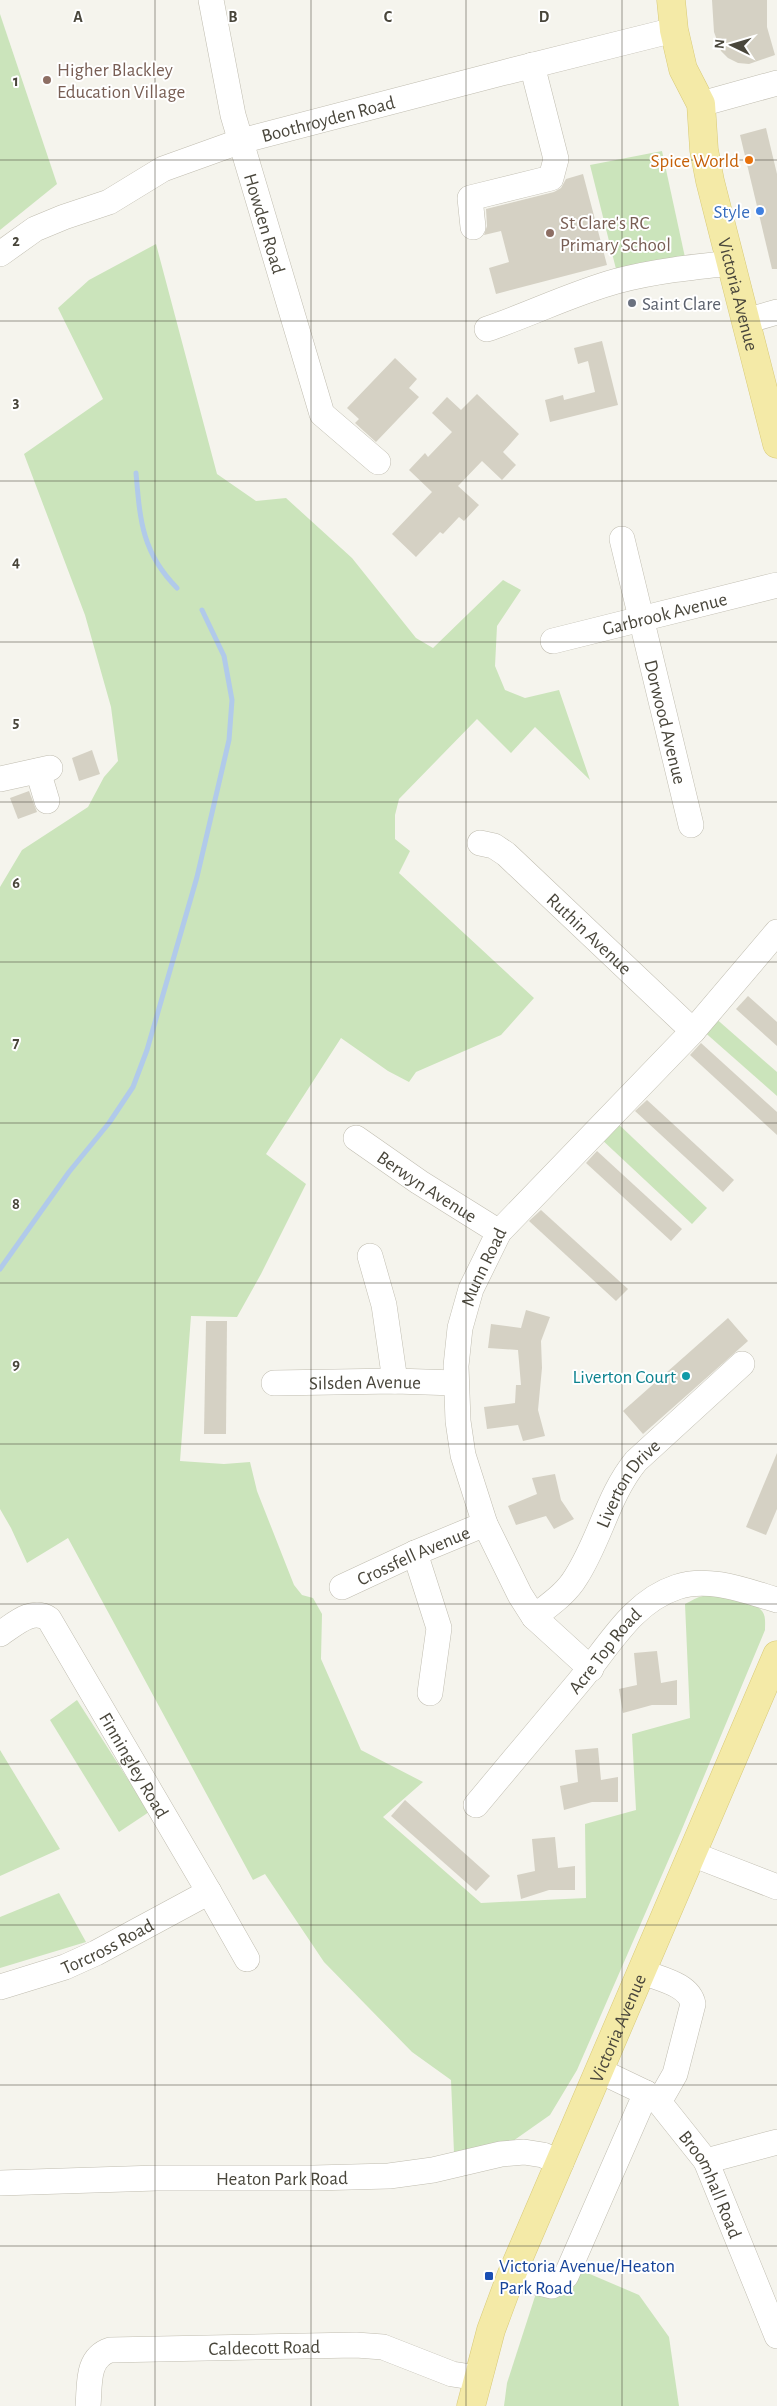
<svg xmlns="http://www.w3.org/2000/svg" width="777" height="2406" viewBox="0 0 777 2406" font-family="'Alegreya Sans',sans-serif">
<style>
.green{fill:#cbe4bb}
.lines{fill:none;stroke-linecap:round;stroke-linejoin:round}
.stream{stroke:#b1caea;stroke-width:5}
.building{fill:#d5d1c4}
.minor-casing{stroke:#c0bdb0;stroke-width:26}
.major-casing{stroke:#d8ca78;stroke-width:29}
.minor{stroke:#fff;stroke-width:25}
.major{stroke:#f4eaa7;stroke-width:28}
.grid{fill:none;stroke:#49463b;stroke-width:1;stroke-opacity:0.55}
.education-dot{fill:#8d6e63;stroke:#fff;stroke-width:2}
.food-dot{fill:#e8710a;stroke:#fff;stroke-width:2}
.shop-dot{fill:#3f7fe0;stroke:#fff;stroke-width:2}
.worship-dot{fill:#6b7280;stroke:#fff;stroke-width:2}
.culture-dot{fill:#0f9aa8;stroke:#fff;stroke-width:2}
.transit-dot{fill:#1a4fb4;stroke:#fff;stroke-width:2}
.labels{text-anchor:middle;stroke-width:4;stroke-linejoin:round;paint-order:stroke}
.education-label{font-size:19px;fill:#785e54;stroke:#fff;text-anchor:start}
.street-label{font-size:19px;fill:#49463b;stroke:#fff}
.food-label{font-size:19px;fill:#c56008;stroke:#fff;text-anchor:end}
.shop-label{font-size:19px;fill:#366cbe;stroke:#fff;text-anchor:end}
.worship-label{font-size:19px;fill:#5b616d;stroke:#fff;text-anchor:start}
.culture-label{font-size:19px;fill:#0d838f;stroke:#fff;text-anchor:end}
.transit-label{font-size:19px;fill:#164399;stroke:#fff;text-anchor:start}
.grid-label{font-size:16px;text-anchor:middle;font-weight:bold;fill:#49463b;stroke:#fff;stroke-width:4;stroke-linejoin:round;paint-order:stroke}
</style>
<rect width="100%" height="100%" fill="#f5f4ed"/>
<g class="green">
<polygon points="0,14 57,184 0,230"/>
<polygon points="662,151 686,262 618,277 590,165"/>
<path d="M156 244 217 474 256 501 286 498 352 558 416 638 433 648 503 580 521 590 497 626 495 666 505 690 525 698 559 690 590 780 535 727 511 753 477 719 399 799 395 815V839L410 851 399 873 534 998 501 1035 416 1072 409 1082 388 1071 341 1038 266 1154 306 1184 261 1274 237 1317 191 1316 180 1461 224 1464 250 1462 257 1491 294 1585 302 1595 313 1598 322 1614 321 1659 361 1750 423 1782 383 1817 481 1903 586 1898 585 1824 636 1810 632 1734 690 1718 685 1604C691 1601 697 1597 703 1596 720 1593 750 1596 762 1611 766 1616 765 1623 765 1630L682 1829 577 2070 550 2115 500 2150 454 2153 451 2080 412 2052 324 1962 265 1874 253 1880 68 1538 27 1563 11 1528 0 1509V887L22 850 88 807 104 777 118 761 111 707 85 615 24 454 103 399 58 308 89 280Z"/>
<polygon points="713,1016 777,1072 777,1096 701,1029"/>
<polygon points="614,1120 707,1208 692,1224 599,1137"/>
<polygon points="77,1700 149,1812 119,1832 50,1720"/>
<polygon points="0,1750 60,1849 0,1876"/>
<polygon points="59,1893 86,1942 0,1968 0,1917"/>
<polygon points="564,2263 639,2295 669,2337 679,2406 504,2406 507,2383 539,2284"/>
</g>
<g class="lines">
<g class="stream">
<path d="M136 473C140 520 142 553 177 588"/>
<polyline points="0,1269 69,1172 109,1123 133,1087 147,1050 197,877 229,740 232,700 224,656 202,610"/>
</g>
</g>
<g class="building">
<polygon points="712,0 767,0 767,27 775,55 749,64 738,63 728,58 721,51 714,32"/>
<polygon points="766,128 777,174 777,269 772,269 740,135"/>
<polygon points="583,174 607,265 496,294 489,268 509,262 501,231 484,235 487,226 486,209 554,192 561,188 566,179"/>
<polygon points="602,341 618,405 550,422 545,400 563,395 564,400 595,392 588,361 578,364 574,348"/>
<polygon points="395,358 417,379 409,388 419,397 376,442 355,423 359,419 347,408"/>
<polygon points="477,394 519,434 503,452 516,465 502,480 482,461 458,486 479,505 464,521 459,517 443,534 440,532 416,557 392,534 432,492 409,470 425,453 428,457 452,432 432,413 447,397 461,410"/>
<polygon points="92,750 100,774 79,781 72,758"/>
<polygon points="29,791 37,812 18,819 10,798"/>
<polygon points="748,996 777,1022 777,1046 736,1009"/>
<polygon points="701,1043 777,1112 777,1135 690,1055"/>
<polygon points="647,1100 734,1180 723,1192 635,1111"/>
<polygon points="597,1151 682,1229 671,1241 586,1163"/>
<polygon points="541,1210 628,1289 616,1301 529,1221"/>
<polygon points="526,1310 550,1317 541,1341 542,1368 538,1410 545,1436 523,1441 518,1425 487,1429 484,1407 515,1403 516,1385 521,1385 518,1350 488,1348 491,1324 521,1328"/>
<polygon points="728,1318 748,1341 643,1434 623,1411"/>
<polygon points="206,1321 227,1321 226,1434 204,1434"/>
<polygon points="777,1453 777,1509 766,1535 746,1527"/>
<polygon points="555,1474 561,1500 574,1519 554,1529 546,1516 516,1525 508,1506 537,1494 532,1478"/>
<polygon points="657,1651 661,1683 677,1680 677,1705 652,1705 623,1713 619,1689 637,1685 634,1653"/>
<polygon points="598,1748 601,1780 618,1777 618,1802 592,1802 564,1810 560,1786 578,1782 575,1750"/>
<polygon points="405,1800 490,1876 476,1891 391,1816"/>
<polygon points="555,1837 558,1868 575,1866 575,1890 549,1890 521,1899 517,1875 535,1871 532,1839"/>
</g>
<g class="lines">
<g class="minor-casing">
<g id="minor">
<path id="s1" d="M211 0 233 115 322 414 378 462"/>
<polyline points="701,104 777,83"/>
<polyline points="473,227 470,198 551,178 556,159 532,65"/>
<path id="s2" d="M0 254 35 229 64 217 109 202 163 169 241 141 502 73 674 30"/>
<polyline points="746,321 777,312"/>
<path d="M487 329C531 314 573 293 617 281 655 271 693 267 732 263"/>
<path id="s3" d="M622 539 691 825"/>
<path id="s4" d="M553 641 777 585"/>
<polyline points="38,771 47,801"/>
<polyline points="0,779 50,768"/>
<path id="s5" d="M480 843 494 846 506 854 693 1031"/>
<path id="s6" d="M356 1138 419 1182 499 1232"/>
<polyline points="370,1256 384,1305 395,1381"/>
<path id="s7" d="M274 1383 395 1381 456 1383"/>
<polyline points="415,1553 439,1628 430,1693"/>
<path id="s8" d="M342 1587 415 1553 485 1524"/>
<path id="s9" d="M534 1617C549 1605 566 1594 576 1577 600 1540 608 1495 636 1461L742 1364"/>
<path id="s10" d="M0 1634C14 1625 32 1607 49 1619L209 1892 247 1959"/>
<path id="s11" d="M591 1669 534 1617 520 1595 485 1524 463 1455 458 1421 456 1366 460 1328 471 1289 499 1232 693 1031 777 932"/>
<path id="s12" d="M476 1805C510 1764 544 1724 578 1683 608 1648 631 1602 677 1587 709 1576 746 1591 777 1600"/>
<polyline points="692,1854 777,1887"/>
<path d="M643 1972C659 1979 689 1984 693 2004L675 2074 659 2102"/>
<path id="s13" d="M0 1987 65 1967 96 1953 209 1892"/>
<path id="s14" d="M600 2071 646 2093 659 2102 706 2161 777 2336"/>
<polyline points="706,2161 777,2142"/>
<path id="s15" d="M0 2183 157 2178H314L389 2176 433 2170 501 2154 524 2152 543 2155 561 2163"/>
<polyline points="511,2276 552,2286 566,2276 646,2093"/>
<path id="s16" d="M88 2406C90 2385 86 2358 110 2350L356 2345 383 2347 452 2374 478 2378"/>
</g>
</g>
<g class="major-casing">
<g id="major">
<path id="s17" d="M671 0 674 30 683 69 701 104 704 150 710 181 777 444"/>
<path id="s18" d="M471 2406 491 2330 511 2276 777 1655"/>
</g>
</g>
<use href="#minor" class="minor"/>
<use href="#major" class="major"/>
</g>
<path class="grid" d="M155 0V2406M311 0V2406M466 0V2406M622 0V2406M0 160H777M0 321H777M0 481H777M0 642H777M0 802H777M0 962H777M0 1123H777M0 1283H777M0 1444H777M0 1604H777M0 1764H777M0 1925H777M0 2085H777M0 2246H777"/>
<g class="education-dot">
<circle cx="47" cy="80" r="5"/>
<circle cx="550" cy="233" r="5"/>
</g>
<circle class="food-dot" cx="749" cy="160" r="5"/>
<circle class="shop-dot" cx="760" cy="211" r="5"/>
<circle class="worship-dot" cx="632" cy="303" r="5"/>
<circle class="culture-dot" cx="686" cy="1376" r="5"/>
<rect class="transit-dot" x="484" y="2271" width="10" height="10" rx="2.5"/>
<g class="labels">
<g class="education-label">
<text x="57" y="76">Higher Blackley<tspan x="57" dy="22">Education Village</tspan></text>
<text x="560" y="229">St Clare's RC<tspan x="560" dy="22">Primary School</tspan></text>
</g>
<g class="street-label">
<text dy="7" stroke="none"><textPath href="#s2" startOffset="358">Boothroyden Road</textPath></text>
<text dy="7" stroke="none"><textPath href="#s1" startOffset="230">Howden Road</textPath></text>
<text dy="7" stroke="none"><textPath href="#s17" startOffset="304">Victoria Avenue</textPath></text>
<text dy="7" stroke="none"><textPath href="#s4" startOffset="115">Garbrook Avenue</textPath></text>
<text dy="7" stroke="none"><textPath href="#s3" startOffset="188">Dorwood Avenue</textPath></text>
<text dy="7" stroke="none"><textPath href="#s5" startOffset="144">Ruthin Avenue</textPath></text>
<text dy="7" stroke="none"><textPath href="#s6" startOffset="86">Berwyn Avenue</textPath></text>
<text dy="7" stroke="none"><textPath href="#s11" startOffset="448">Munn Road</textPath></text>
<text dy="7" stroke="none"><textPath href="#s7" startOffset="91">Silsden Avenue</textPath></text>
<text dy="7" stroke="none"><textPath href="#s9" startOffset="166">Liverton Drive</textPath></text>
<text dy="7" stroke="none"><textPath href="#s8" startOffset="78">Crossfell Avenue</textPath></text>
<text dy="7" stroke="none"><textPath href="#s12" startOffset="201">Acre Top Road</textPath></text>
<text dy="7" stroke="none"><textPath href="#s10" startOffset="224">Finningley Road</textPath></text>
<text dy="7" stroke="none"><textPath href="#s13" startOffset="115">Torcross Road</textPath></text>
<text dy="7" stroke="none"><textPath href="#s18" startOffset="406">Victoria Avenue</textPath></text>
<text dy="7" stroke="none"><textPath href="#s15" startOffset="282">Heaton Park Road</textPath></text>
<text dy="7" stroke="none"><textPath href="#s14" startOffset="165">Broomhall Road</textPath></text>
<text dy="7" stroke="none"><textPath href="#s16" startOffset="219">Caldecott Road</textPath></text>
</g>
<g class="food-label">
<text x="739" y="167">Spice World</text>
</g>
<g class="shop-label">
<text x="750" y="218">Style</text>
</g>
<g class="worship-label">
<text x="642" y="310">Saint Clare</text>
</g>
<g class="culture-label">
<text x="676" y="1383">Liverton Court</text>
</g>
<g class="transit-label">
<text x="499" y="2272">Victoria Avenue/Heaton<tspan x="499" dy="22">Park Road</tspan></text>
</g>
</g>
<g class="grid-label">
<text x="78" y="22">A</text>
<text x="233" y="22">B</text>
<text x="388" y="22">C</text>
<text x="544" y="22">D</text>
<text x="16" y="86">1</text>
<text x="16" y="246">2</text>
<text x="16" y="407">3</text>
<text x="16" y="567">4</text>
<text x="16" y="727">5</text>
<text x="16" y="888">6</text>
<text x="16" y="1048">7</text>
<text x="16" y="1209">8</text>
<text x="16" y="1369">9</text>
</g>
<g transform="translate(732 45) rotate(275)" stroke="#ffffff" stroke-width="4" paint-order="stroke">
<path d="M0-4L9 19L0 12L-9 19Z" fill="#49463b"/>
<text y="-8" font-size="14" font-weight="bold" text-anchor="middle" fill="#49463b">N</text>
</g>
</svg>
